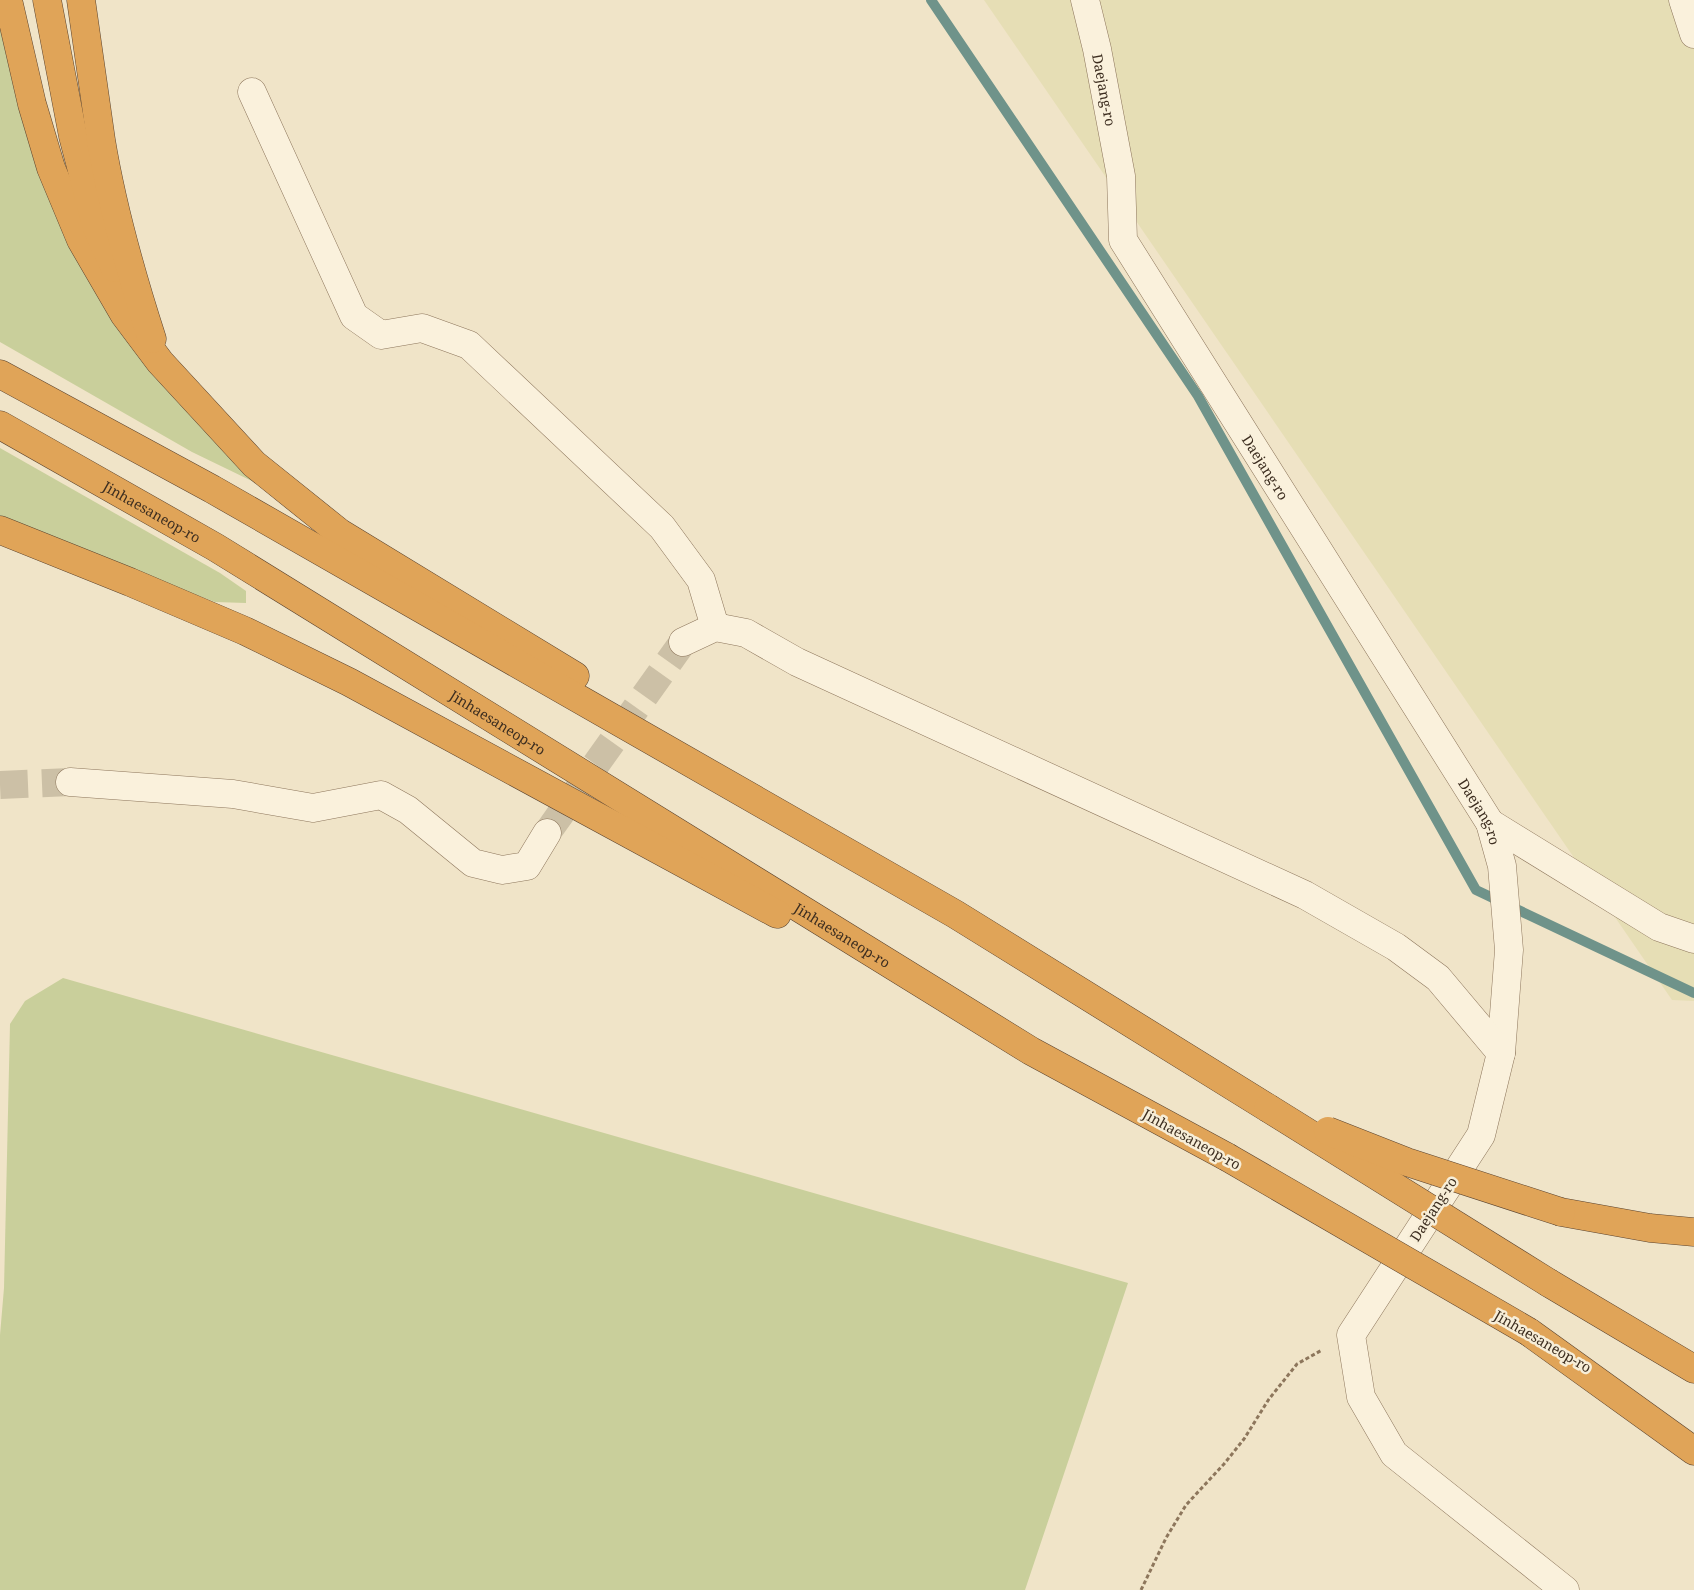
<svg xmlns="http://www.w3.org/2000/svg" width="1694" height="1590" viewBox="0 0 1694 1590" font-family="'Noto Serif',serif">
  <style>
    .farmland { fill: #e6deb5 }
    .green { fill: #c9cf9b }
    .lines { fill: none; stroke-linecap: round; stroke-linejoin: round }
    .stream { stroke: #6f938a; stroke-width: 10 }
    .minor-tunnel { stroke: #ccc0a6; stroke-width: 28; stroke-dasharray: 28 14; stroke-linecap: butt }
    .minor-casing { stroke: #8d765c; stroke-width: 29 }
    .highway-casing { stroke: #5b4430; stroke-width: 29 }
    .path { stroke: #8d765c; stroke-width: 3; stroke-dasharray: 4 2.5; stroke-linecap: butt }
    .minor { stroke: #faf1dc; stroke-width: 28 }
    .highway { stroke: #e0a458; stroke-width: 28 }
    .highway-bridge-casing { stroke: #5b4430; stroke-width: 29; stroke-linecap: butt }
    .highway-bridge { stroke: #e0a458; stroke-width: 28 }
    .labels { text-anchor: middle; dominant-baseline: central; stroke-width: 5; stroke-linejoin: round; paint-order: stroke }
    .street-label { font-size: 14px; fill: #3d2e20; stroke: #f7eed8 }
  </style>
  <rect width="100%" height="100%" fill="#f0e4c8"/>
  <!-- farmland -->
  <path class="farmland" d="M984 0H1694V1001L1672 1000Z"/>
  <!-- green -->
  <g class="green">
    <path d="M0 0 118 299 262 486 192 452 0 342Z"/>
    <path d="M0 448 220 573 246 591V603L215 602 0 521Z"/>
    <path d="M63 978 1128 1283 1025 1590H0V1335L4 1288 10 1024 25 1001Z"/>
  </g>
  <g class="lines">
    <!-- stream -->
    <path class="stream" d="M931 0 1198 396 1476 890 1694 993"/>
    <!-- minor-tunnel -->
    <g class="minor-tunnel">
      <path d="M0 785 70 782"/>
      <path d="M547 833 683 642"/>
    </g>
    <defs>
      <g id="minor">
        <path id="s1" d="M1085 0 1097 49 1121 176 1123 240 1490 823 1502 866 1509 950 1501 1053 1481 1135 1351 1335 1361 1397 1394 1454 1565 1590"/>
        <path d="M1683 0 1694 34"/>
        <path d="M252 92 354 316 381 335 422 328 469 345 662 527 701 580 715 627"/>
        <path d="M683 642 715 627 746 633 797 662 1305 895 1396 947 1438 978 1501 1053"/>
        <path d="M70 782 233 794 313 808 381 795 408 810 473 863 502 870 527 866 547 833"/>
        <path d="M1490 823 1659 927 1694 939"/>
      </g>
      <g id="highway">
        <path d="M8 0 32 104 51 168 81 240 124 314 160 362 254 464 340 533 575 676"/>
        <path d="M47 0 73 136 97 228 115 268"/>
        <path d="M81 0C88 47 94 93 101 140 112 207 131 274 152 339"/>
        <path d="M0 374 212 489 955 914 1268 1108"/>
        <path id="s2" d="M0 425 215 547 1031 1051 1227 1157"/>
        <path d="M0 530 130 582 245 631 349 682 777 914"/>
        <path d="M1561 1212 1650 1228 1694 1232"/>
        <path d="M1549 1283 1694 1369"/>
        <path d="M1529 1332 1694 1451"/>
      </g>
    </defs>
    <!-- minor casing -->
    <use href="#minor" class="minor-casing"/>
    <!-- highway casing -->
    <use href="#highway" class="highway-casing"/>
    <!-- path -->
    <path class="path" d="M1141 1590 1166 1538 1186 1505 1224 1464 1244 1439 1269 1399 1297 1364 1322 1350"/>
    <!-- minor -->
    <use href="#minor" class="minor"/>
    <!-- highway -->
    <use href="#highway" class="highway"/>
    <defs>
      <g id="highway-bridge">
        <path d="M1268 1108 1549 1283"/>
        <path d="M1328 1131 1407 1162 1561 1212"/>
        <path d="M1227 1157 1529 1332"/>
      </g>
    </defs>
    <!-- highway-bridge casing -->
    <use href="#highway-bridge" class="highway-bridge-casing"/>
    <!-- highway-bridge -->
    <use href="#highway-bridge" class="highway-bridge"/>
  </g>
  <g class="labels">
    <!-- street labels -->
    <g class="street-label">
      <text stroke="none"><textPath href="#s1" startOffset="92">Daejang-ro</textPath></text>
      <text stroke="none"><textPath href="#s1" startOffset="512">Daejang-ro</textPath></text>
      <text stroke="none"><textPath href="#s2" startOffset="175">Jinhaesaneop-ro</textPath></text>
      <text stroke="none"><textPath href="#s2" startOffset="580">Jinhaesaneop-ro</textPath></text>
      <text stroke="none"><textPath href="#s1" startOffset="918">Daejang-ro</textPath></text>
      <text stroke="none"><textPath href="#s2" startOffset="985">Jinhaesaneop-ro</textPath></text>
      <text transform="translate(1192 1139) rotate(29)">Jinhaesaneop-ro</text>
      <text transform="translate(1433 1209) rotate(-57)">Daejang-ro</text>
      <text transform="translate(1543 1341) rotate(30)">Jinhaesaneop-ro</text>
    </g>
  </g>
</svg>
